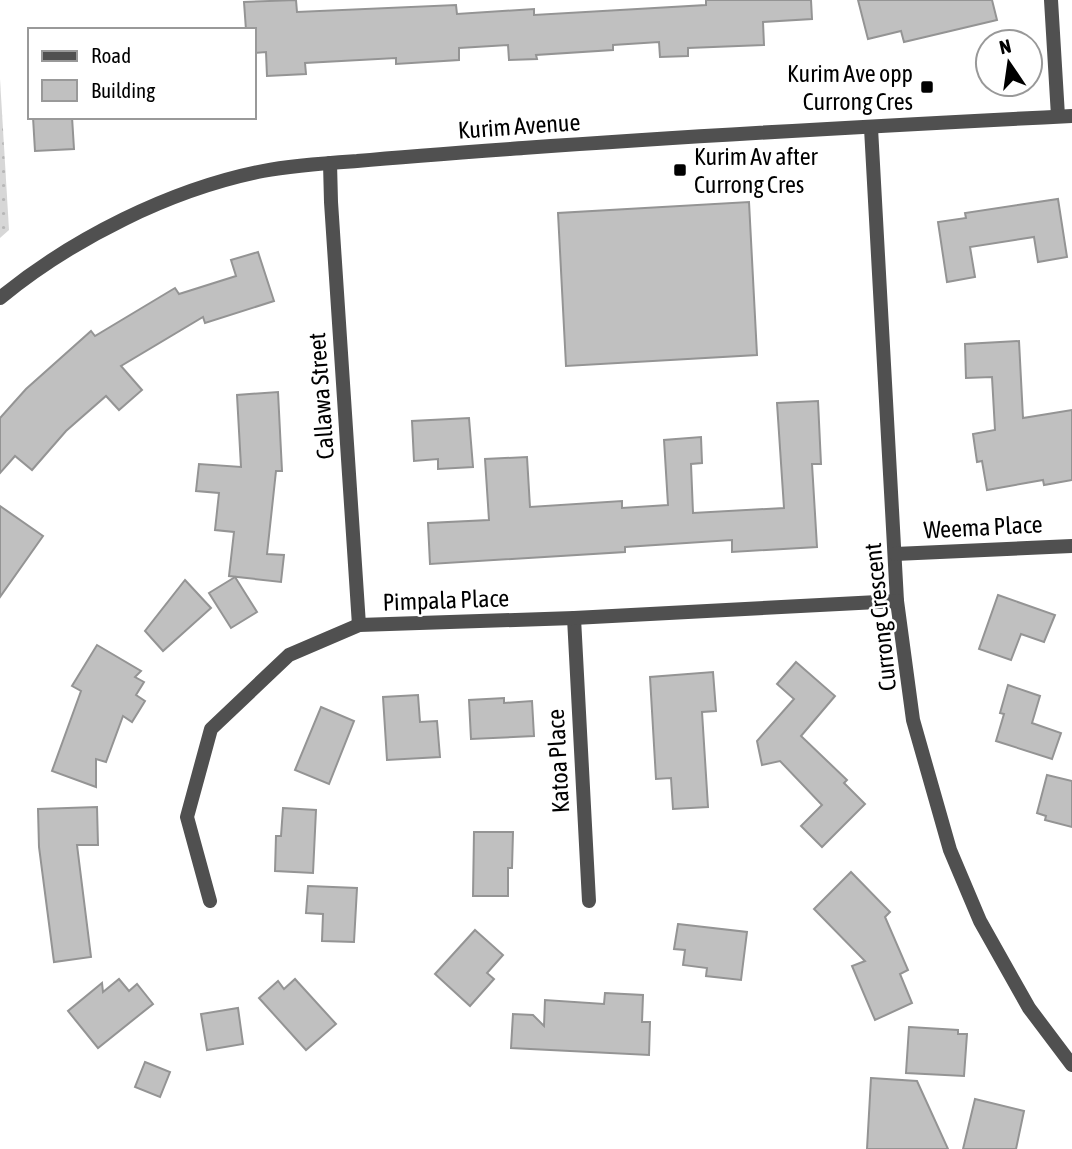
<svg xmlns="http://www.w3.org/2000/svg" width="1072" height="1149" viewBox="0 0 1072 1149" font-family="'Asap Condensed',sans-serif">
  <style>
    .park { fill: url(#park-dots) }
    .building { fill: #c0c0c0; stroke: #949494; stroke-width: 2 }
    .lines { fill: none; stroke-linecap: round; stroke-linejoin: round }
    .street { stroke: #505050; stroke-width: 14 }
    .poi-dot { fill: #000; stroke: #fff; stroke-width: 2.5 }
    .labels { text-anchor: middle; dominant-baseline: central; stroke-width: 5; stroke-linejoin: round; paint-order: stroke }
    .poi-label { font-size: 24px; fill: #000; stroke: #fff; text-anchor: end }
    .street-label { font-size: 24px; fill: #000; stroke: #fff }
  </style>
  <defs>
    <pattern id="park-dots" width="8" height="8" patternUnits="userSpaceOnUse" patternTransform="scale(1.75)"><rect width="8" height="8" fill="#d7d7d7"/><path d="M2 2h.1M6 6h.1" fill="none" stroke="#b7b7b7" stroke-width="1.8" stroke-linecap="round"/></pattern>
  </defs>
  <rect width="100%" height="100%" fill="#fff"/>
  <!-- park -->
  <path class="park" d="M0 79 9 230 0 238Z"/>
  <!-- building -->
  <g class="building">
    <path d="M296 0 297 12 456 5 457 14 534 9V15L706 5V0H811L812 19 763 22 764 45 688 48V56L660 57 659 42 613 45V50L536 55 537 59 509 60 508 45 459 48V60L396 64V58L305 63 306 74 267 76 266 52 254 53V30H246L244 2Z"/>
    <path d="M858 0H992L997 20 904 42 901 31 868 39Z"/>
    <path d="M33 117H72L74 149 35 151Z"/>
    <path d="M1058 199 1067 257 1038 262 1034 237 970 247 975 277 947 282 938 222 966 218 965 213Z"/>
    <path d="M749 202 757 355 566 366 558 213Z"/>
    <path d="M258 252 274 301 205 323 203 317 121 366 142 390 119 410 106 396 66 431 32 470 15 456 0 473V418L26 389 91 331 95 336 175 288 179 294 236 276 231 260Z"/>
    <path d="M1019 341 1023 418 1072 410V480L1044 485 1043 480 987 490 982 461 977 462 973 434 995 430 992 377 966 378 965 344Z"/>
    <path d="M278 392 282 471H276L267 554 284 555 281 582 229 576 234 532 215 530 219 493 196 491 199 464 241 467 237 395Z"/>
    <path d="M818 401 821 464H812L817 547 732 552V540L625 547V552L430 564 428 523 489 520 485 459 527 457 530 507 622 501V508L668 505 664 440 701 437 702 463 691 464 693 513 784 508 777 403Z"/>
    <path d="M469 418 473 467 438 469V459L414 461 412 421Z"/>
    <path d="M0 506 43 536 0 597Z"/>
    <path d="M235 577 257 612 231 628 209 593Z"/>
    <path d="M185 580 211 608 163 651 145 631Z"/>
    <path d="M998 595 1055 615 1044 642 1021 634 1011 660 979 649Z"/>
    <path d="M97 645 141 671 135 677 144 682 136 695 145 701 132 722 123 716 106 762 96 759V787L52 771 81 691 72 686Z"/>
    <path d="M796 662 835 696 801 736 847 780 844 783 865 804 822 847 801 826 822 805 780 761 762 765 757 741 794 699 777 684Z"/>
    <path d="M713 672 716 711 702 712 708 807 673 809 671 778 656 779 650 677Z"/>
    <path d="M1008 685 1040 696 1032 723 1061 733 1052 759 996 741 1004 714 1000 713Z"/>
    <path d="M418 695 420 722 437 721 440 757 387 760 383 697Z"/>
    <path d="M504 698V703L532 701 534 736 471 739 469 700Z"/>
    <path d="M321 707 354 721 329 784 295 770Z"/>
    <path d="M1047 775 1072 781V827L1045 820 1046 816 1037 813Z"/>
    <path d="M97 807 98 845H77L91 957 54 962 39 847 38 809Z"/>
    <path d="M283 808 316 810 313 873 275 871 276 836H281Z"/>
    <path d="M474 832H513L512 868H508V896H473Z"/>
    <path d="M851 872 890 912 885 917 908 970 900 974 912 1003 875 1020 852 966 865 961 814 909Z"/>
    <path d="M308 886 357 888 354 942 322 941 323 914 306 913Z"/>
    <path d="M678 924 747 932 741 980 706 976 707 968 683 965 685 950 674 949Z"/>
    <path d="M475 930 503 955 487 973 494 979 470 1006 435 974Z"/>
    <path d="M119 979 129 991 137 984 153 1004 98 1048 68 1011 102 983 103 992Z"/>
    <path d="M295 979 336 1024 306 1050 259 998 278 981 284 989Z"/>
    <path d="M605 993 643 995 642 1022H650L649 1055 511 1048 513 1014 533 1015 544 1026 545 1000 604 1004Z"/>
    <path d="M238 1008 243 1044 207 1050 201 1014Z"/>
    <path d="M909 1027 958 1030V1034H967L964 1076 906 1073Z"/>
    <path d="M145 1062 170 1072 160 1097 135 1087Z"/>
    <path d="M871 1078 917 1081 948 1149H867Z"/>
    <path d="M975 1099 1024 1111 1016 1149H963Z"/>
  </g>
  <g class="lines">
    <!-- street -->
    <g class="street">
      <path d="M1051 0 1058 116"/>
      <path d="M871 128 897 601 913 720 950 850 980 921 1029 1008 1072 1065"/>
      <path d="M330 163 331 202 359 625"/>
      <path d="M0 298C72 239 171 189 263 171 293 165 326 163 357 161 412 156 468 152 523 148 706 135 889 125 1072 116"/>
      <path d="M895 554 1072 546"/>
      <path d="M574 618 589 901"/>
      <path d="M210 901 187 817 211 729 289 655 359 625 574 618 897 601"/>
    </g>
  </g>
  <!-- markers -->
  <g class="poi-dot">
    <rect x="920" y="80" width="14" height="14" rx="3.5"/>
    <rect x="673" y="163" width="14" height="14" rx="3.5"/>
  </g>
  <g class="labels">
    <!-- poi labels -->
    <g class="poi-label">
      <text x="913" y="73">Kurim Ave opp<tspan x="913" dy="28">Currong Cres</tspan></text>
      <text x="694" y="156" text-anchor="start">Kurim Av after<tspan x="694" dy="28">Currong Cres</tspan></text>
    </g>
    <!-- street labels -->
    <g class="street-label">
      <text transform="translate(519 126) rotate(-4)">Kurim Avenue</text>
      <text transform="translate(321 396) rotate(-94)">Callawa Street</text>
      <text transform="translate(983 527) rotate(-3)">Weema Place</text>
      <text transform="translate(446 600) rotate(-2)">Pimpala Place</text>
      <text transform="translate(880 617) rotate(-96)">Currong Crescent</text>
      <text transform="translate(558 761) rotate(-93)">Katoa Place</text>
    </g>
  </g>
  <!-- legend -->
  <rect x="28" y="28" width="228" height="91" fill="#ffffff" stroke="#999999" stroke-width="2"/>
  <rect x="42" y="51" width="35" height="10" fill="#505050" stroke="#999999" stroke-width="2"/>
  <text x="91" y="63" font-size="21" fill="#000000">Road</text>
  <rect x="42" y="80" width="35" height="21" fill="#c0c0c0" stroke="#999999" stroke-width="2"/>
  <text x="91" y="98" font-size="21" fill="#000000">Building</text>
  <!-- north arrow -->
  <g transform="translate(1009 63) rotate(347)"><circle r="33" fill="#ffffff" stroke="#999999" stroke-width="2"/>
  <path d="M0-5L12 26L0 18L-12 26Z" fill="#000000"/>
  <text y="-10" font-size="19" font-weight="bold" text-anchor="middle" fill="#000000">N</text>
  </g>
</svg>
